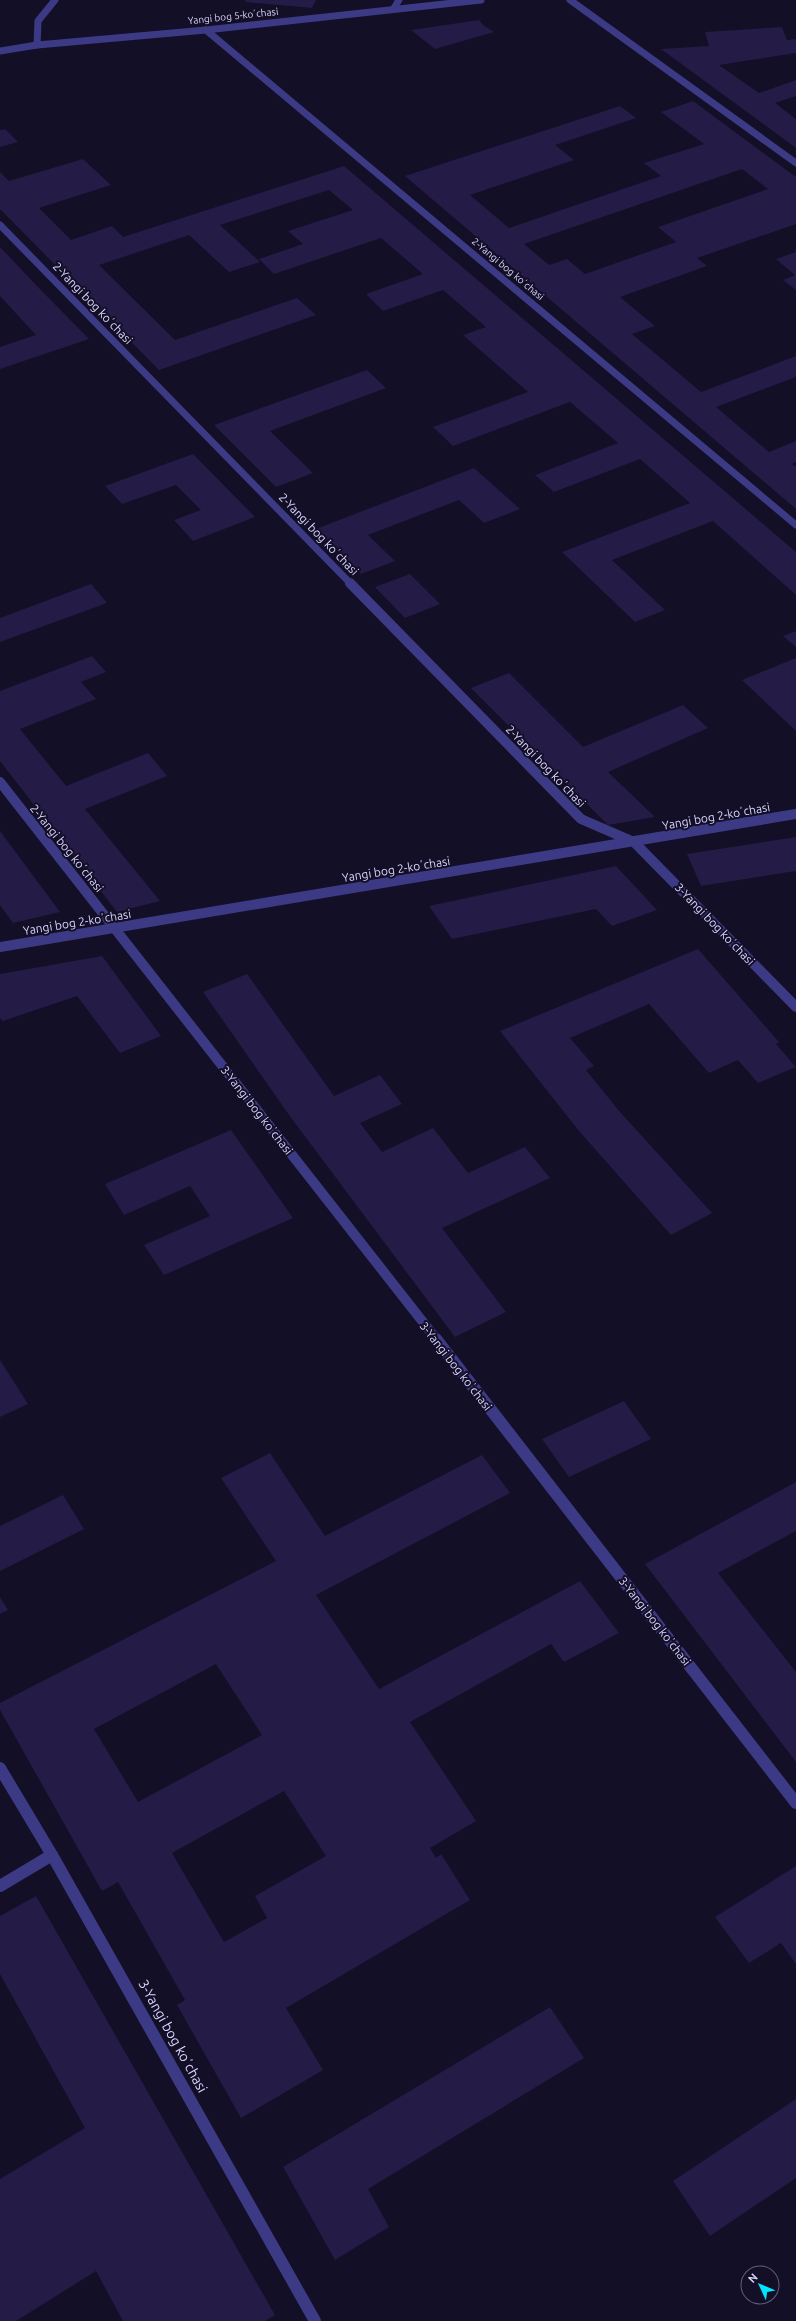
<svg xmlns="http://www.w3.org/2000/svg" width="796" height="2321" viewBox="0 0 796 2321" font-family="Ubuntu,sans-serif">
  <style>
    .building { fill: #241b47; fill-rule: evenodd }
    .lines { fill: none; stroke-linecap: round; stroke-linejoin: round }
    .service-far1 { stroke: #3d3a85; stroke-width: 7 }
    .service { stroke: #3d3a85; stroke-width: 12 }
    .minor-far2 { stroke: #3d3a85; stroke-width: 7 }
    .minor-far1 { stroke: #3d3a85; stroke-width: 10 }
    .minor { stroke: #3d3a85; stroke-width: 12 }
    .labels { text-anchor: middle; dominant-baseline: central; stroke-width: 4; stroke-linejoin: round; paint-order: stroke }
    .far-street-label { font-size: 10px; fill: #d9d4ff; stroke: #130f26 }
    .street-label { font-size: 12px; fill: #d9d4ff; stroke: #130f26 }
    .near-street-label { font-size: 14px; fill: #d9d4ff; stroke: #130f26 }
  </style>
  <rect width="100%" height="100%" fill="#130f26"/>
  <!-- building -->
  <g class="building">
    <path d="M246 0H316L312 8 245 2Z"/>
    <path d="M479 20 483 25 494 32 435 49 411 30Z"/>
    <path d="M782 27 787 40 796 39V53L719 65 759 93 796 80V96L775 103 796 119V148L661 49 709 46 705 32Z"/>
    <path d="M693 101 796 177V224L697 258 707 266 620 297 655 326 632 334 701 392 796 356V377L716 407 769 452 796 441V462L792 464 796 467V509L405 176 620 106 636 118 555 145 574 160 470 195 509 228 661 176 644 163 704 144 661 112ZM742 169 768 189 658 227 676 242 585 274 567 259 549 265 524 244Z"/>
    <path d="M5 129 18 142 0 147V130Z"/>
    <path d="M83 159 111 185 39 208 71 240 112 226 123 237 344 166 796 552V595L713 521 612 560 665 610 635 622 562 552 690 503 640 459 554 492 535 475 618 443 570 402 453 446 433 427 528 392 463 335 486 327 443 290 383 311 366 294 423 274 381 238 274 274 259 259 303 244 288 231 353 210 329 190 220 225 260 262 229 272 189 235 99 265 175 340 297 298 316 315 159 370 0 209V172L9 181Z"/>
    <path d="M0 247 36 285 89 339 0 369V347L36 335 0 296Z"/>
    <path d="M796 252V290L783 280 795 275 776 259Z"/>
    <path d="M367 370 386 388 270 431 313 473 276 487 214 425Z"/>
    <path d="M193 454 255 517 193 541 174 520 201 510 176 485 122 504 105 486Z"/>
    <path d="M474 468 520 509 484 523 459 500 368 535 395 561 361 574 316 529Z"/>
    <path d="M410 574 440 604 405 618 375 587Z"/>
    <path d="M91 584 107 603 0 642V618Z"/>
    <path d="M796 631V647L783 636Z"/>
    <path d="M92 656 106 672 81 682 96 699 20 729 66 786 148 753 167 776 85 809 160 901 117 912 0 761V691Z"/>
    <path d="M796 658V731L742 680Z"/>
    <path d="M509 673 583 747 683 705 708 728 608 772 655 817 608 825 471 688Z"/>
    <path d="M0 831 60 912 13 923 0 905Z"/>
    <path d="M796 837V871L701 886 687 854Z"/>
    <path d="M616 866 657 910 612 926 596 909 452 939 429 906Z"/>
    <path d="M698 949 779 1042 776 1044 796 1067 758 1083 738 1060 709 1073 649 1004 570 1038 594 1066 586 1070 620 1112 712 1213 671 1235 579 1131 500 1031Z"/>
    <path d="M102 956 161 1036 120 1053 77 996 3 1021 0 1018V974Z"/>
    <path d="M247 974 334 1096 380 1075 402 1104 360 1123 382 1152 433 1128 468 1173 525 1147 550 1178 442 1228 506 1312 455 1337 289 1115 203 992Z"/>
    <path d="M231 1130 293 1218 164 1275 144 1245 210 1216 190 1186 124 1215 105 1184Z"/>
    <path d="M0 1360 28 1404 0 1417Z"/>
    <path d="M624 1401 651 1439 569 1477 542 1439Z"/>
    <path d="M270 1453 325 1536 482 1455 510 1493 316 1595 379 1689 580 1581 619 1633 564 1662 551 1644 410 1722 476 1821 430 1848 436 1858 441 1854 470 1900 286 2008 323 2070 241 2118 177 2005 185 2000 118 1882 102 1891 0 1710V1703L276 1561 221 1478ZM216 1664 262 1735 138 1802 94 1729ZM284 1791 326 1856 255 1896 267 1918 224 1942 172 1853Z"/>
    <path d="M796 1482V1531L718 1573 796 1672V1762L645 1564Z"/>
    <path d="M63 1495 84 1529 0 1571V1526Z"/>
    <path d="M0 1597 8 1610 0 1614Z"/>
    <path d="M796 1866V1964L781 1943 749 1963 715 1917Z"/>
    <path d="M36 1896 275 2315 265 2321H123L96 2271 16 2321H0V2179L85 2128 0 1974V1916Z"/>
    <path d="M550 2007 584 2058 368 2189 389 2227 335 2260 283 2167Z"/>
    <path d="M796 2099V2178L710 2236 673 2181Z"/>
  </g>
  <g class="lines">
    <!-- service-far1 -->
    <path class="service-far1" d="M394 8 399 0"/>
    <!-- service -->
    <path class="service" d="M0 1886 52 1855"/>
    <!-- minor-far2 -->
    <g class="minor-far2">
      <path d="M55 0 38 21 37 45 206 30 481 0"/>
      <path d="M570 0 796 163"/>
      <path d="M206 30 796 525"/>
      <path d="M0 51 37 45"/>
      <path d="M0 225 351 584"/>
    </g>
    <!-- minor-far1 -->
    <g class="minor-far1">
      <path d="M350 583 581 819 634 842 796 1007"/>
      <path d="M0 782 437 1340"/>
      <path d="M0 947 796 814"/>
    </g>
    <!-- minor -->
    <g class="minor">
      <path d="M436 1339 796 1803"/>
      <path d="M0 1768 52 1855 315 2321"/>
    </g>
  </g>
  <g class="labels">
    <!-- far-street labels -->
    <g class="far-street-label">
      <text transform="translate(233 16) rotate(-6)">Yangi bog 5-koʼchasi</text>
      <text transform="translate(508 269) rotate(40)">2-Yangi bog koʼchasi</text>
    </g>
    <!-- street labels -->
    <g class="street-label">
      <text transform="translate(93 303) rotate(46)">2-Yangi bog koʼchasi</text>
      <text transform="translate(319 534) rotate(46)">2-Yangi bog koʼchasi</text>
      <text transform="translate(546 766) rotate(46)">2-Yangi bog koʼchasi</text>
      <text transform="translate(716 816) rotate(-10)">Yangi bog 2-koʼchasi</text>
      <text transform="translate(67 848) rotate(51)">2-Yangi bog koʼchasi</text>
      <text transform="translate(396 869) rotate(-9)">Yangi bog 2-koʼchasi</text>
      <text transform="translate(77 922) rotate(-9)">Yangi bog 2-koʼchasi</text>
      <text transform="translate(715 924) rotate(46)">3-Yangi bog koʼchasi</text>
      <text transform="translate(257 1110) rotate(52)">3-Yangi bog koʼchasi</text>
      <text transform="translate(456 1366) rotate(52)">3-Yangi bog koʼchasi</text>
      <text transform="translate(655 1621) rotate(52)">3-Yangi bog koʼchasi</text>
    </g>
    <!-- near-street labels -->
    <g class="near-street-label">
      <text transform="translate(173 2036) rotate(61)">3-Yangi bog koʼchasi</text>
    </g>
  </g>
  <!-- north arrow -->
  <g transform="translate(760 2285) rotate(314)"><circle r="19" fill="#130f26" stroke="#625e7d"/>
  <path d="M0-3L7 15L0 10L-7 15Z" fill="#00e5ff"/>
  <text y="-6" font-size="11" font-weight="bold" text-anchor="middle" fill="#d9d4ff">N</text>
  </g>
</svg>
